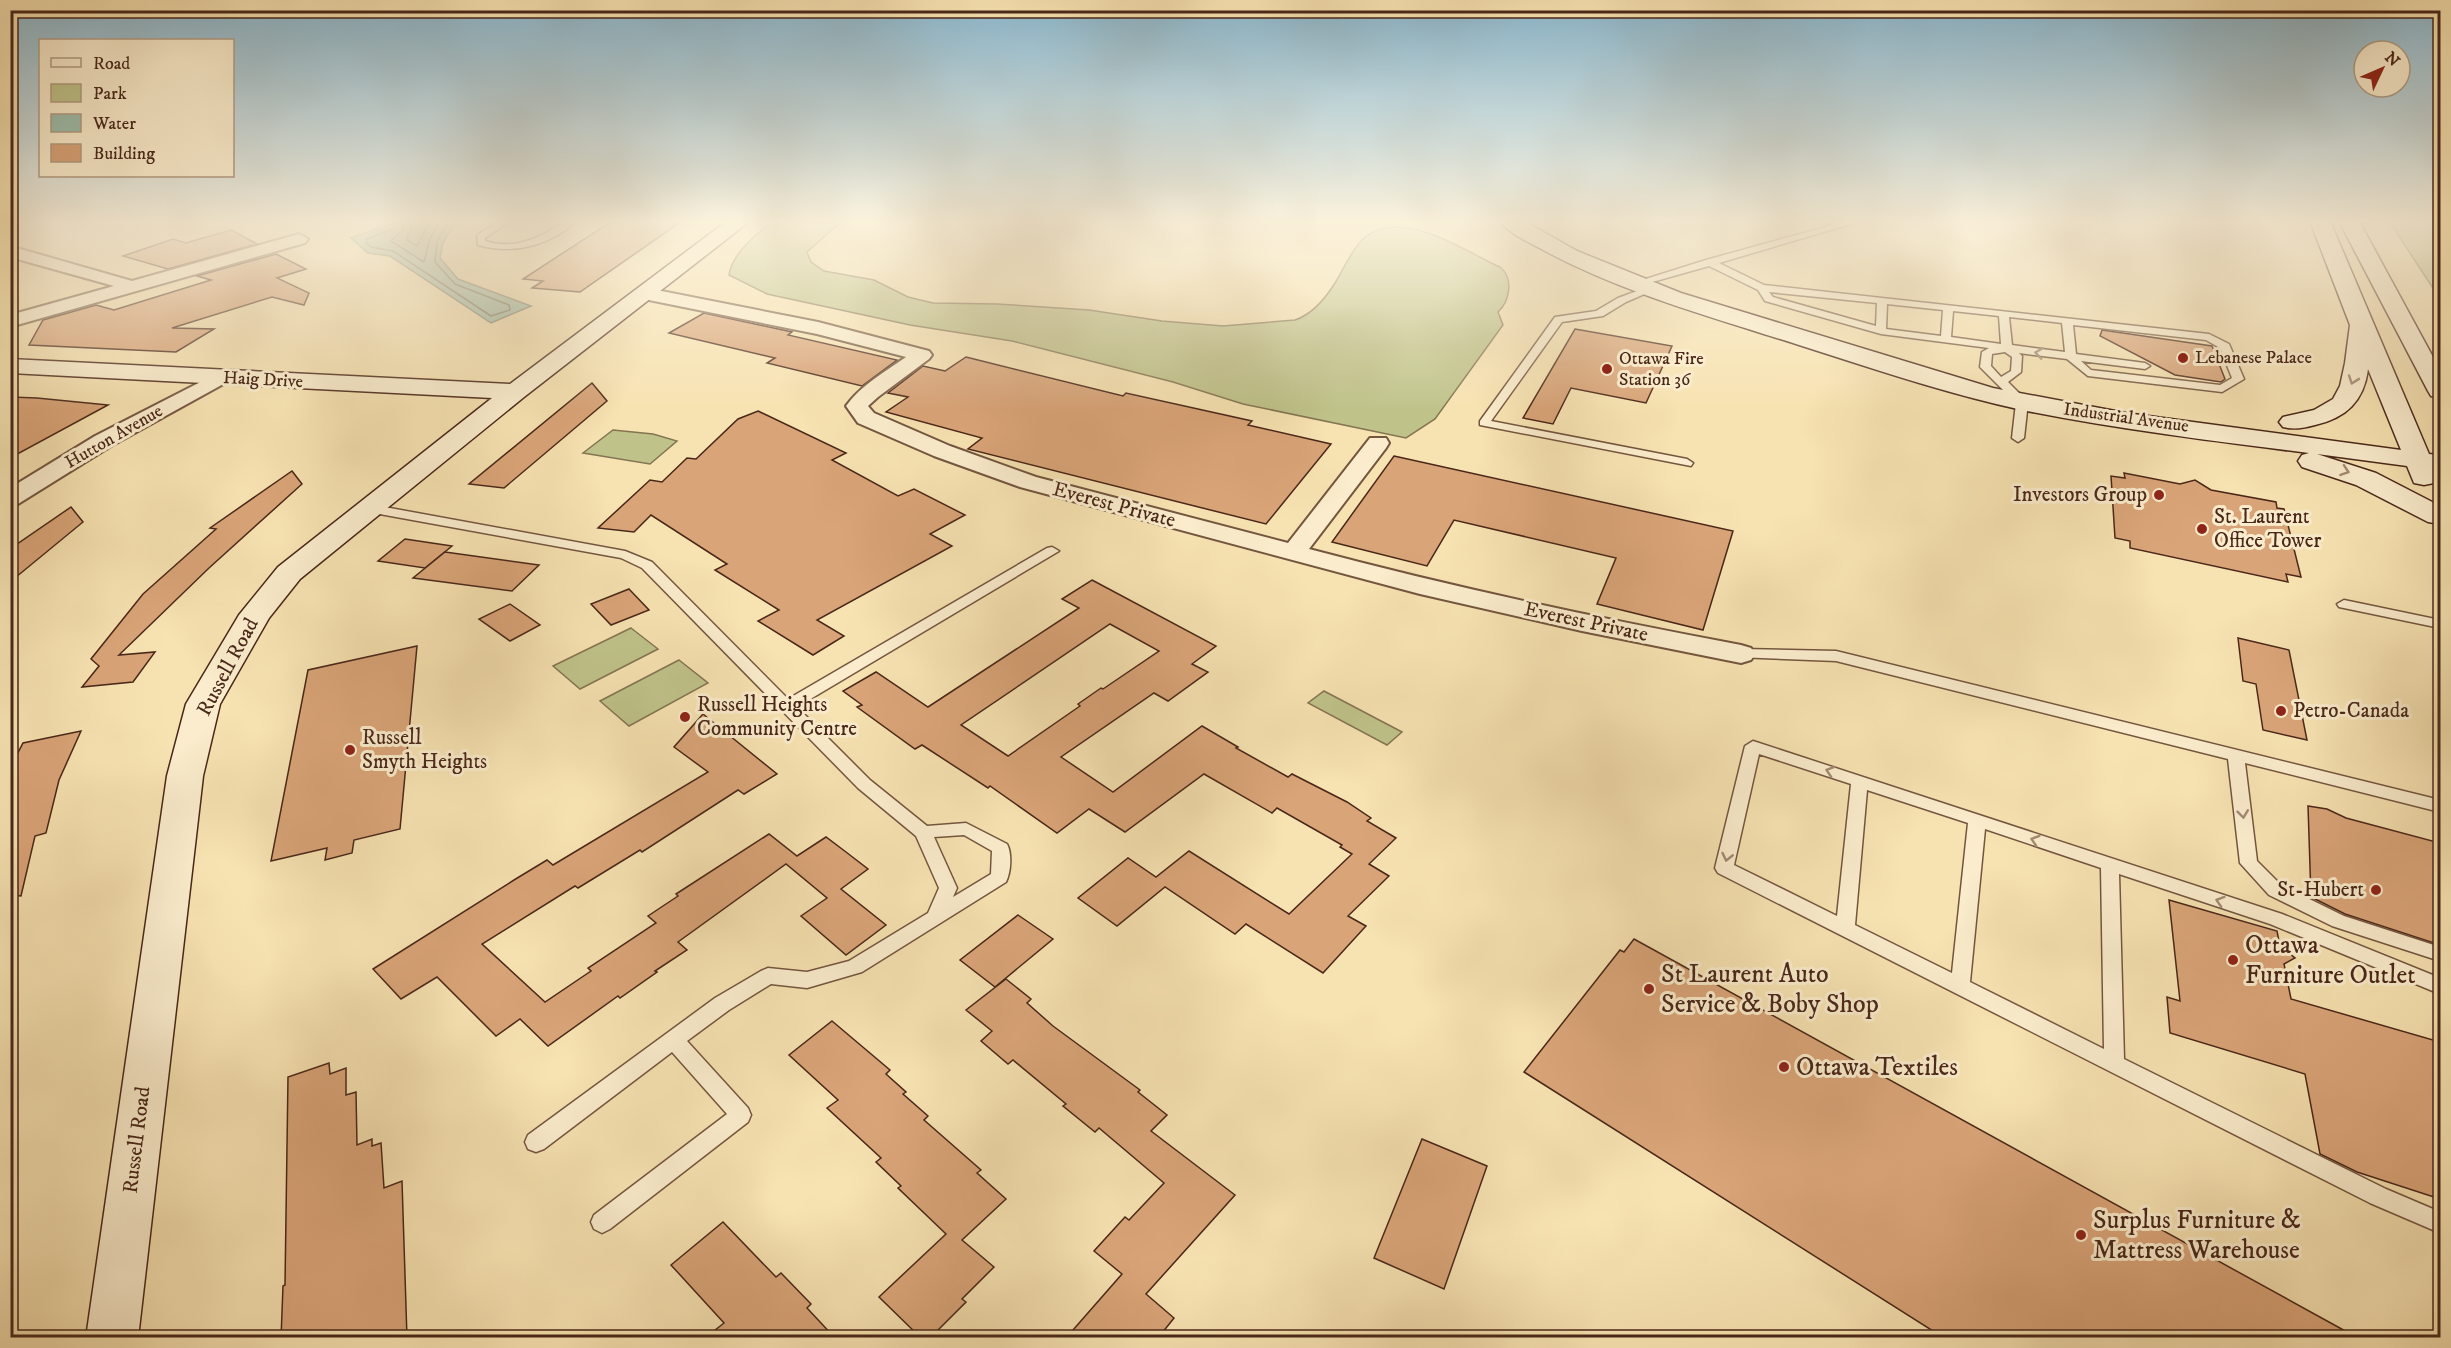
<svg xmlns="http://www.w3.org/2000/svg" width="2451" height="1348" viewBox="0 0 2451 1348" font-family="'IM FELL DW Pica',serif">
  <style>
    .green { fill: #bfc38a; stroke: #847552; stroke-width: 1.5 }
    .water { fill: #9dbeac; stroke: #7b8271; stroke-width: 1.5 }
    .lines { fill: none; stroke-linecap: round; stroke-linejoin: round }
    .shore { stroke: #737262; stroke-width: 1.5 }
    .building { fill: #d9a478; stroke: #492719; stroke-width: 1.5; fill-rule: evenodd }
    .lane-casing { stroke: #74563f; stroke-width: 3 }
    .street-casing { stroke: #74563f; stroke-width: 4 }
    .secondary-casing { stroke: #492719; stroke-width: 3 }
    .lane { fill: #faeccc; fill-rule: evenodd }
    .street { fill: #faeccc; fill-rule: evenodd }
    .secondary { fill: #faeccc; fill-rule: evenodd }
    .oneway { stroke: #a28a72 }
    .poi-dot { fill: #8f2418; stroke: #faeccc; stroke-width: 2 }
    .labels { text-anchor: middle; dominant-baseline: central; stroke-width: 6; stroke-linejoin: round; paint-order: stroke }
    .far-poi-label { font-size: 18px; fill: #492719; stroke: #faeccc; text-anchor: start }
    .far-street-label { font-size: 18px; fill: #492719; stroke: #faeccc }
    .poi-label { font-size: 21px; fill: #492719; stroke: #faeccc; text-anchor: start }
    .street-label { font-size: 21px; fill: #492719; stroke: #faeccc }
    .near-poi-label { font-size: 26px; fill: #492719; stroke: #faeccc; text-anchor: start }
  </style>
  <rect width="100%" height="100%" fill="#f7e2b1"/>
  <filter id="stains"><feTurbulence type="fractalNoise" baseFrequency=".00333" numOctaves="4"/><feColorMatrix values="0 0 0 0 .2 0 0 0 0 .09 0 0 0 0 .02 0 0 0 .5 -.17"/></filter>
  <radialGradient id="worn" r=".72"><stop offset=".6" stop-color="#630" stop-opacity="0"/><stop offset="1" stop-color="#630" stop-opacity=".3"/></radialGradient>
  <!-- green -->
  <g class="green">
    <path d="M774 221H842L807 252 811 262 824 271 874 280 908 297 933 303 997 304 1089 310 1162 321 1223 326 1295 320C1313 314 1325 299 1335 283 1343 270 1351 251 1362 240 1398 204 1466 252 1500 267 1514 278 1510 301 1498 312L1503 325 1435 419 1406 438 1243 404 1173 382 1012 341 910 325 767 294 729 275C732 254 757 233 774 221Z"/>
    <path d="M2389 221H2440V299Z"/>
    <path d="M613 430 653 434 677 441 650 464 583 453Z"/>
    <path d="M631 628 658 649 580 689 553 666Z"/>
    <path d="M679 660 708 683 629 726 600 701Z"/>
    <path d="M1324 691 1402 732 1387 745 1308 703Z"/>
  </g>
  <!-- water -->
  <path class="water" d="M398 221H456L443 243 440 258 458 279 531 306 491 323 390 256 368 253 351 238Z"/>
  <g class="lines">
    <!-- shore -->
    <g class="shore">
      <path d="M397 221 393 229 367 239 366 243 371 247 393 251 491 316 510 310 509 305 455 284 435 262 437 241 449 221"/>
      <path d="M404 221 402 231 391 241 424 262 430 238 440 221"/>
      <path d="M413 221 407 240 417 246 430 221"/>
    </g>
  </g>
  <!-- building -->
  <g class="building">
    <path d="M612 221H682L580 292 532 288 543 281 523 279Z"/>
    <path d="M231 230 257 244 168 269 123 256 173 239 186 243Z"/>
    <path d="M276 254 306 269 277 278 309 293 304 305 272 297 172 328 214 329 176 352 29 345 43 320 96 305 114 310 211 280 197 276Z"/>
    <path d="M704 313 792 332 788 335 897 360 862 386 767 363 775 358 669 333Z"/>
    <path d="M1575 329 1672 346 1646 403 1571 388 1553 424 1523 418Z"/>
    <path d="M2102 330 2212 346 2225 379 2221 382 2175 375 2100 336Z"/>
    <path d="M966 357 1123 396 1126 393 1252 421 1248 425 1331 444 1266 524 968 449 982 438 886 412 908 397 888 393 923 366 945 371Z"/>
    <path d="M592 383 607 401 504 488 469 484Z"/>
    <path d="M10 397 37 398 108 405 10 458Z"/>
    <path d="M758 411 846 453 832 460 898 496 914 489 965 515 930 534 952 546 817 620 844 636 813 655 758 621 779 610 715 570 727 564 651 515 634 532 598 528 650 480 662 482 687 458 696 459 738 419Z"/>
    <path d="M1394 456 1733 531 1703 630 1597 604 1616 558 1454 520 1427 566 1332 542Z"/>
    <path d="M292 471 302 484 209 568 119 655 155 652 133 682 82 687 99 666 91 659 143 594 216 529 210 528Z"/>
    <path d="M2124 473 2180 484 2195 480 2211 490 2276 502 2277 508 2284 509 2301 577 2286 574 2288 582 2130 548V541L2115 538 2111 476 2125 478Z"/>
    <path d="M71 507 83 522 10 582V549Z"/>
    <path d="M405 539 452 546 425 568 378 561Z"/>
    <path d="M445 552 539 565 512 591 413 578Z"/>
    <path d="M1092 580 1216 646 1192 664 1208 672 1168 701 1154 693 1061 757 1113 792 1202 726 1238 747 1236 748 1288 777 1292 774 1347 802 1371 818 1367 821 1396 838 1369 864 1389 876 1348 916 1366 926 1323 973 1246 924 1235 934 1165 887 1117 926 1078 898 1128 858 1156 877 1189 851 1289 914 1352 854 1340 847 1342 845 1277 808 1272 813 1204 774 1125 832 1089 809 1057 833 990 786 988 788 922 745 915 749 857 707 862 705 843 691 876 672 928 707 1079 608 1062 599ZM1110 624 1159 651 1103 689 1101 688 1078 704 1080 706 1008 756 961 725Z"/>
    <path d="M629 589 649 610 611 625 591 604Z"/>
    <path d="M510 604 540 625 510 641 479 619Z"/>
    <path d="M2238 638 2289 650 2307 740 2263 730 2256 684 2243 681Z"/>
    <path d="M417 646 400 829 354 840 352 853 325 860 327 848 271 861 308 670Z"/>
    <path d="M703 714 777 774 744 794 738 790 642 852 640 850 578 888 575 886 482 944 545 1002 591 971 588 968 656 923 648 916 678 896 676 894 769 834 797 856 826 837 846 852 868 869 841 889 886 925 846 955 801 916 827 898 786 864 678 942 687 950 655 971 657 972 620 998 618 996 548 1046 520 1019 496 1036 437 977 401 999 373 969 514 880 547 860 553 865 708 772 674 747Z"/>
    <path d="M81 731 59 780 46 833 35 836 21 896 10 895V768L23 743Z"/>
    <path d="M2308 806 2327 809 2346 818 2440 843V945L2345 914 2311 897Z"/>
    <path d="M2169 900 2277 931 2280 946 2295 958 2284 964 2291 999 2440 1042V1199L2357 1172 2320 1154 2305 1074 2170 1033 2167 997 2180 1001Z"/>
    <path d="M1018 915 1053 939 995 987 960 960Z"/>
    <path d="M1634 939 2358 1338H1944L1524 1072 1620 950 1624 952Z"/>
    <path d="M1006 979 1031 999 1027 1003 1053 1026 1140 1090 1138 1092 1167 1115 1151 1131 1235 1195 1146 1294 1174 1318 1158 1338H1066L1122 1274 1094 1251 1125 1217 1129 1220 1164 1183 1099 1128 1095 1132 1063 1106 1066 1104 1013 1060 1008 1064 981 1041 992 1031 966 1010Z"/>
    <path d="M832 1021 890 1070 886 1074 906 1092 903 1094 928 1116 924 1120 981 1170 977 1173 1006 1199 962 1240 994 1267 962 1299 966 1302 930 1338H921L879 1297 946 1234 898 1188 901 1186 876 1162 881 1158 827 1108 838 1100 789 1055Z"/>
    <path d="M329 1063 330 1074 346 1068V1095L356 1092 357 1145 372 1139V1146L381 1143 384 1188 402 1181 407 1338H281L283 1286 285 1285 288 1077Z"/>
    <path d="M1422 1139 1487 1166 1444 1289 1374 1258Z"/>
    <path d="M723 1222 776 1277 781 1273 811 1304 807 1308 835 1338H705L724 1323 671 1265Z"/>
  </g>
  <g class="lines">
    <defs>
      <g id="lane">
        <path d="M500 221H510L485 238V241C507 248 526 243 546 233 557 227 564 221 576 221 550 246 512 255 478 245L477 235Z"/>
        <path d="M1847 221H1861L1719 263 1764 285 2209 334 2229 344 2244 379 2222 392 2088 376 2067 359 2019 353 2022 356 2021 372 2008 382 2028 402 2024 438 2018 442 2012 438 2016 403 1980 367 1982 352 1989 348 1881 334 1765 301 1758 290 1709 266 1638 286 1633 283 1706 260ZM1769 292 1877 303 1876 326 1773 297ZM1887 304 1943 310 1941 336 1886 329ZM1953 311 1999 316 2001 344 1951 337ZM2009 317 2062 323 2065 352 2012 345ZM2073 325 2206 340 2220 348 2232 378 2220 385 2091 370 2081 361 2145 369 2150 366 2145 363 2076 354ZM2005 352 2012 357 2011 371 2001 377 1991 366 1992 354Z"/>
        <path d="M1648 287 1656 289 1626 302 1603 316 1562 322 1491 421 1687 459 1693 463 1691 466 1480 425V421L1555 317 1596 311 1618 298Z"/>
        <path d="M368 504 625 551 652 562 788 699 1047 548 1052 547 1059 551 797 707 870 780 927 826 966 823 1007 844C1012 853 1011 872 1006 882L862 972 807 988 771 984 729 1010 687 1041 748 1108 751 1115 748 1122 610 1229 602 1233 594 1229 591 1222 594 1215 727 1114 672 1052 544 1149 536 1152 528 1149 525 1142 528 1135 715 998 761 971 768 968 807 972 849 961 928 913 939 888 916 836 858 788 642 568 621 558 363 511 362 508ZM964 835 992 851 991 874 953 897 957 888 934 837Z"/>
        <path d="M2344 600 2440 620V628L2339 607 2337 604Z"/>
        <path d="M1741 649 1836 651 2440 800V812L2245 763 2257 861 2281 885 2344 916 2440 947V961L2332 926 2269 895 2240 863 2228 759 1836 661 1736 657 1734 654Z"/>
        <path d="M1753 741 2282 914 2440 978V994L2270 924 2119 874 2124 1059 2386 1189 2440 1212V1233L2370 1203 1718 873 1715 868 1745 746ZM1759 754 1851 784 1837 916 1734 865ZM1867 790 1968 823 1952 973 1855 925ZM1985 829 2101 868 2104 1049 1970 982Z"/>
      </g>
      <g id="street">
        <path d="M299 234 308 239 305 243 10 327V315L114 286 10 257V246L132 281Z"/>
        <path d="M646 288 818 322 929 351 932 355 929 359 878 397 868 406 874 413 950 446 1036 477 1288 543 1370 438H1386L1389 443 1386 448 1309 549C1452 587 1596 618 1741 645L1751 648 1755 654 1751 660 1741 663 1582 631 1420 594 1020 487 934 456 858 423 846 406C861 385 885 372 906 357L817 334 639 298 637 294 639 290Z"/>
        <path d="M220 372 227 374 230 378 227 382 111 446 18 504 10 506V488L95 436Z"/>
      </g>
      <g id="secondary">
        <path d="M727 221H750L524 397 300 579 269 618 220 704 203 776 138 1338H86L167 776 186 704 239 615 278 567 492 398 10 373V359L510 384Z"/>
        <path d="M1500 221H1524L1577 251 1681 293 1993 388 2126 413 2401 450 2368 369C2364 401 2346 418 2315 425 2304 428 2294 430 2283 427L2279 422 2283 417 2314 410 2333 399 2340 386 2345 363 2350 325 2310 221H2330L2429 454 2440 455V471L2436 470 2438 477 2434 483 2424 485 2414 483 2407 466 2317 454 2376 473 2440 506V524L2428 522 2356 485 2302 467 2298 461 2302 455 2309 453C2213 441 2117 429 2022 410 1945 393 1871 368 1796 344 1711 317 1624 293 1545 251 1531 243 1509 234 1500 221Z"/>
        <path d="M2339 221H2359L2440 370V398L2431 396 2428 391Z"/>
      </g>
    </defs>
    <!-- lane casing -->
    <use href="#lane" class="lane-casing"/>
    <!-- street casing -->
    <use href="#street" class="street-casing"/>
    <!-- secondary casing -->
    <use href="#secondary" class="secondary-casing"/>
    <!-- lane -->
    <use href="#lane" class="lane"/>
    <!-- street -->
    <use href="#street" class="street"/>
    <!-- secondary -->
    <use href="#secondary" class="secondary"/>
  </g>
  <!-- one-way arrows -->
  <defs><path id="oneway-chevron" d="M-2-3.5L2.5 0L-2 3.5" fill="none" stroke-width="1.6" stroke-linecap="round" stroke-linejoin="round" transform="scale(1.5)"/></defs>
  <g class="oneway">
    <use href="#oneway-chevron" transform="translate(2039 353) rotate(-172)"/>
    <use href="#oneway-chevron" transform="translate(2353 380) rotate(109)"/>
    <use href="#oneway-chevron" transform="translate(2345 471) rotate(19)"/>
    <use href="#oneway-chevron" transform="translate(1830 771) rotate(-162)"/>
    <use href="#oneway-chevron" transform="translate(2243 814) rotate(83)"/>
    <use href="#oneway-chevron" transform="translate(2035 840) rotate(-162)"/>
    <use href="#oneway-chevron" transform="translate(1727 857) rotate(103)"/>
    <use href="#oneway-chevron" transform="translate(2220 901) rotate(-162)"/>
  </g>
  <!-- sky -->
  <linearGradient id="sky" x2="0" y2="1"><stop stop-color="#8ab8d0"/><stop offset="0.54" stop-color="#fbf2dc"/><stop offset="1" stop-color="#fbf2dc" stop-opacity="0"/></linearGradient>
  <rect width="2451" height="410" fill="url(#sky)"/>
  <!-- markers -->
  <g class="poi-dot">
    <circle cx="2183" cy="358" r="6"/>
    <circle cx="1607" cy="369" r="6"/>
    <circle cx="2159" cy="495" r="6"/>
    <circle cx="2202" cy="529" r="6"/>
    <circle cx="2281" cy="711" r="6"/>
    <circle cx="685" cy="717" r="6"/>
    <circle cx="350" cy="750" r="6"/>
    <circle cx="2376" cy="890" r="6"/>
    <circle cx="2233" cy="960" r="6"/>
    <circle cx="1649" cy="989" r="6"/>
    <circle cx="1784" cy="1067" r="6"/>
    <circle cx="2081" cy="1235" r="6"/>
  </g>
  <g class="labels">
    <!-- far-poi labels -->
    <g class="far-poi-label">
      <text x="2195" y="358">Lebanese Palace</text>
      <text x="1619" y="359">Ottawa Fire<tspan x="1619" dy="21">Station 36</tspan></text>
    </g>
    <!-- far-street labels -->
    <g class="far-street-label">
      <text transform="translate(263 380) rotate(3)">Haig Drive</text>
      <text transform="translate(2126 418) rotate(8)">Industrial Avenue</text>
      <text transform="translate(114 437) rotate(-30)">Hutton Avenue</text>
    </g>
    <!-- poi labels -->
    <g class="poi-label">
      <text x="2147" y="495" text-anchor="end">Investors Group</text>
      <text x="2214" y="517">St. Laurent<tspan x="2214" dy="24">Office Tower</tspan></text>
      <text x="697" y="705">Russell Heights<tspan x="697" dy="24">Community Centre</tspan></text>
      <text x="2293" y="711">Petro-Canada</text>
      <text x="362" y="738">Russell<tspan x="362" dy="24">Smyth Heights</tspan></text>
      <text x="2364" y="890" text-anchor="end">St-Hubert</text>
    </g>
    <!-- street labels -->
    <g class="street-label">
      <text transform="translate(1114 505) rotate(15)">Everest Private</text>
      <text transform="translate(1586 622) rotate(12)">Everest Private</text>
      <text transform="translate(228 667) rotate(-62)">Russell Road</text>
      <text transform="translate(137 1140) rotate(-83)">Russell Road</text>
    </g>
    <!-- near-poi labels -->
    <g class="near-poi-label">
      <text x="2245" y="945">Ottawa<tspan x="2245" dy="30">Furniture Outlet</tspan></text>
      <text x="1661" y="974">St Laurent Auto<tspan x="1661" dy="30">Service &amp; Boby Shop</tspan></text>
      <text x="1796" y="1067">Ottawa Textiles</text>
      <text x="2093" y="1220">Surplus Furniture &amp;<tspan x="2093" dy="30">Mattress Warehouse</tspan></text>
    </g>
  </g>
  <!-- margin -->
  <rect width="2451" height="1348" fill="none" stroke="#f7e2b1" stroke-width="36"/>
  <rect x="12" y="12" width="2427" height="1324" fill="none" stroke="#492719" stroke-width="3"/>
  <rect x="18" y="18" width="2415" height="1312" fill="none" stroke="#492719" stroke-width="1.5"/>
  <!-- legend -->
  <rect x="39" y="39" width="195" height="138" fill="#faeccc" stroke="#b39d84" stroke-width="1.5"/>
  <rect x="51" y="58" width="30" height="9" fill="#faeccc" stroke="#b39d84" stroke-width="1.5"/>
  <text x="93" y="69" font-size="18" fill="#492719">Road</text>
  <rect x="51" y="84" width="30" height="18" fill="#bfc38a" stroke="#b39d84" stroke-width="1.5"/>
  <text x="93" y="99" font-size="18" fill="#492719">Park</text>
  <rect x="51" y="114" width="30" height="18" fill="#9dbeac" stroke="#b39d84" stroke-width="1.5"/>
  <text x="93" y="129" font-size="18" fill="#492719">Water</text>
  <rect x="51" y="144" width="30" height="18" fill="#d9a478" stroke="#b39d84" stroke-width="1.5"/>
  <text x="93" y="159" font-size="18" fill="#492719">Building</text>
  <!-- north arrow -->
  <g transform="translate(2382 69) rotate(46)"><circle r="28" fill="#faeccc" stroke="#b39d84" stroke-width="1.5"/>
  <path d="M0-4.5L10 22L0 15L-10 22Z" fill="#8f2418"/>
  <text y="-9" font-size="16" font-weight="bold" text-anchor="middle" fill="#492719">N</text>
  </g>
  <rect width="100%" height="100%" filter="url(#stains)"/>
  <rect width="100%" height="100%" fill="url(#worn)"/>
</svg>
